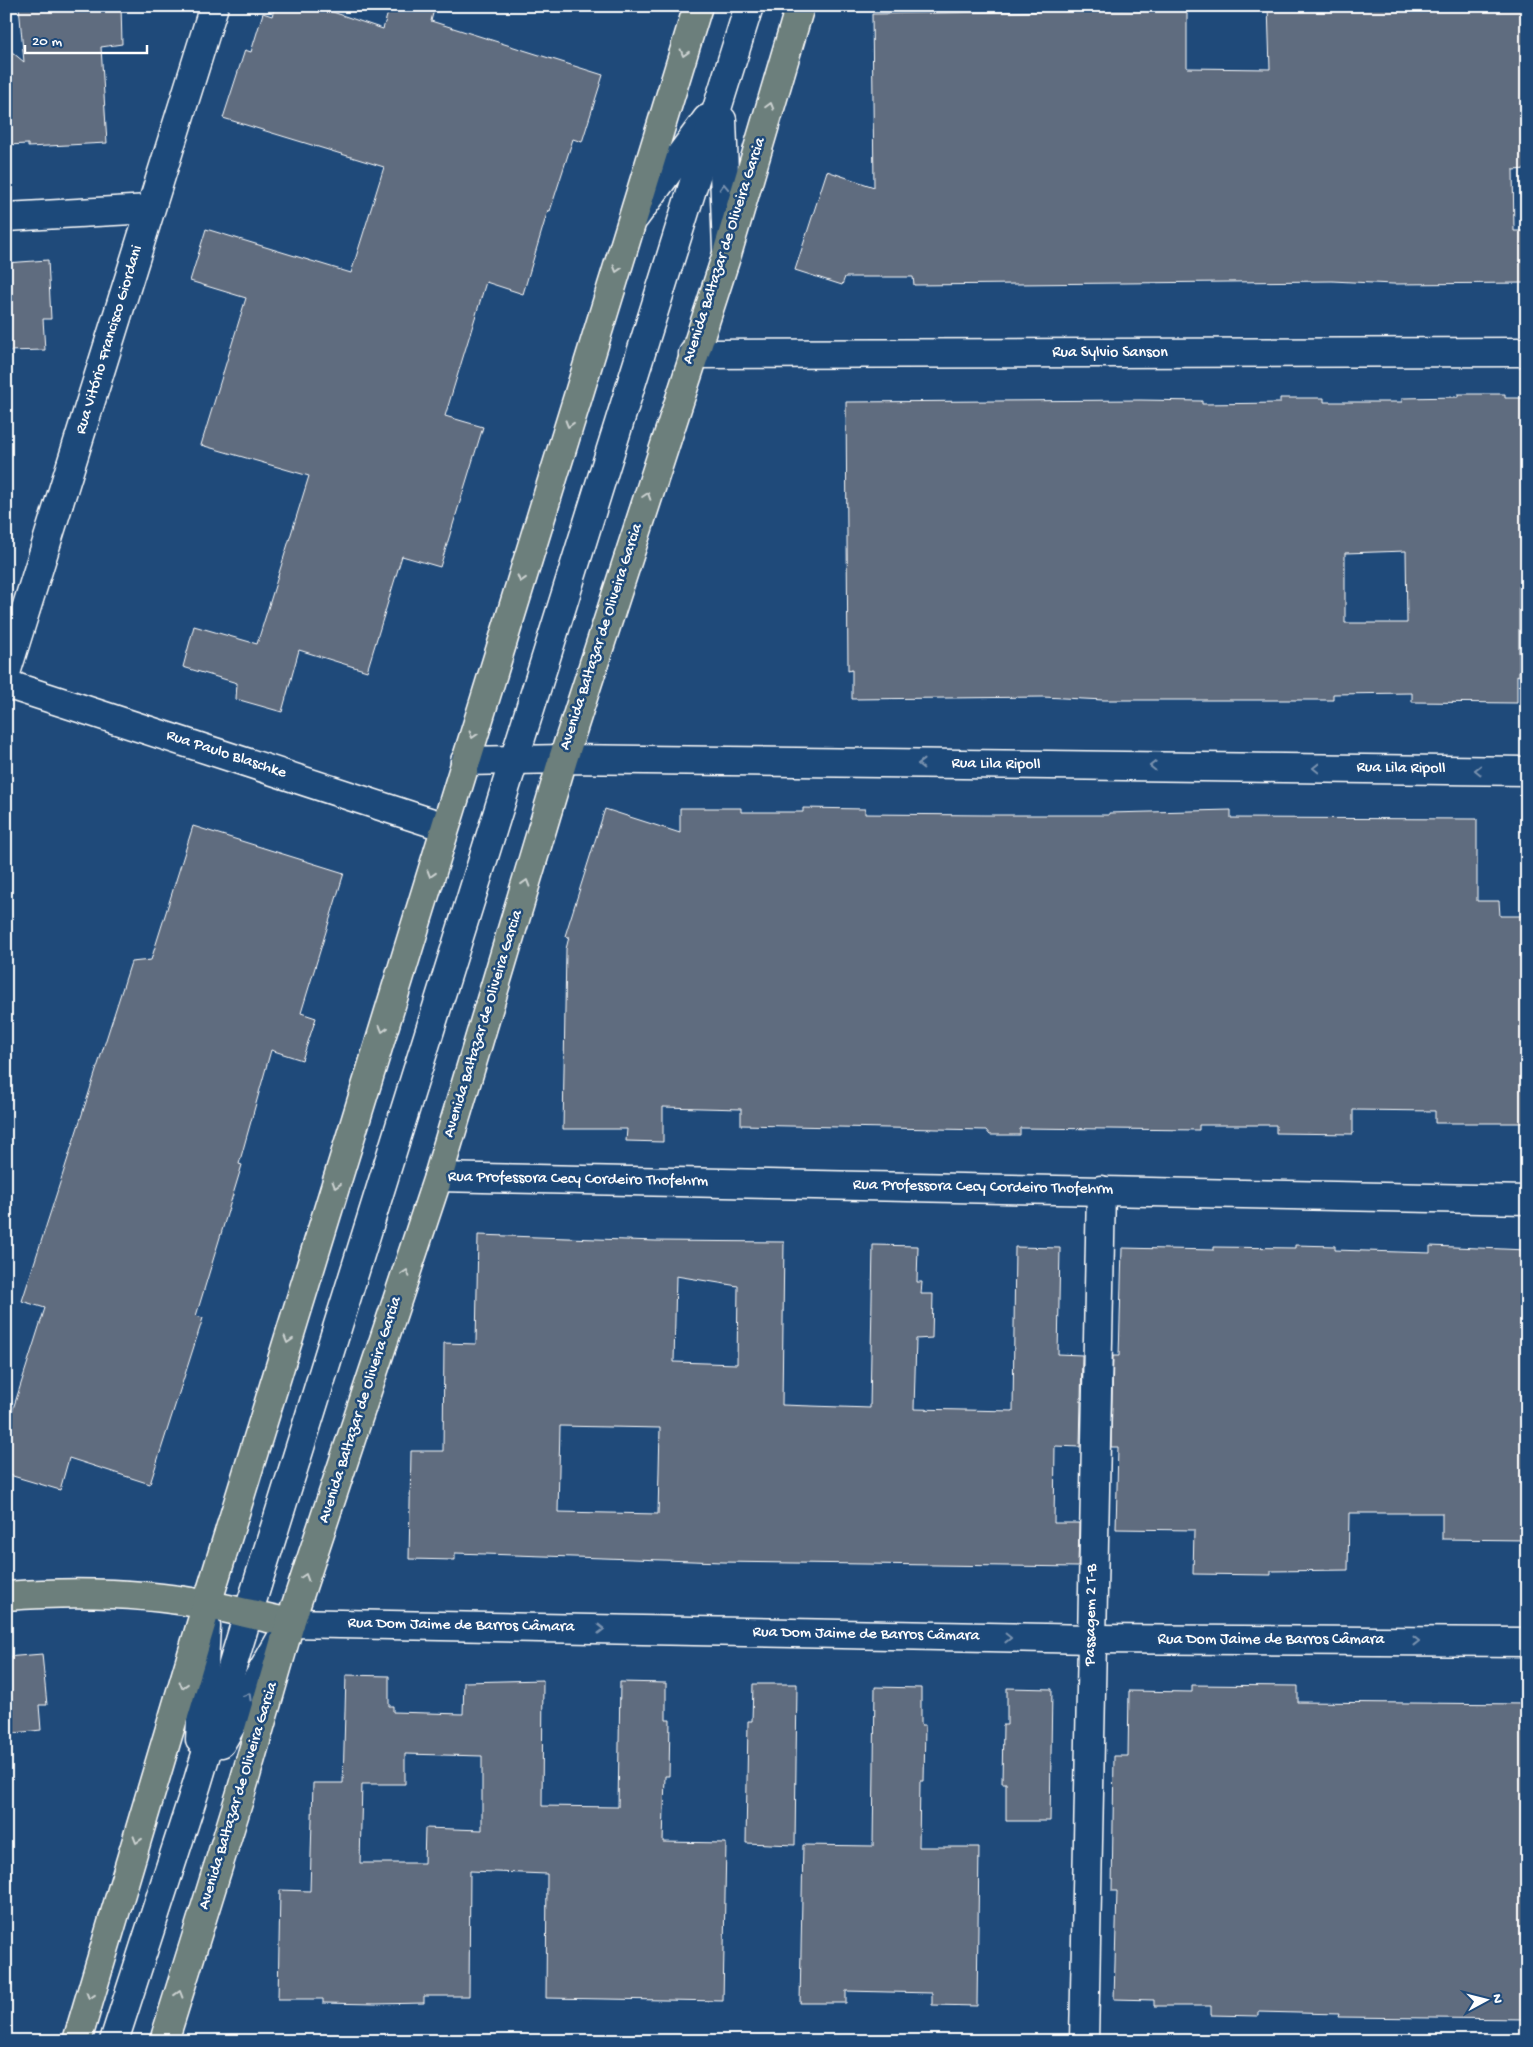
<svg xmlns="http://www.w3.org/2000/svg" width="1533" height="2047" viewBox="0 0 1533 2047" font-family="'Gochi Hand',sans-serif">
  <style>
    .building { fill: #5f6c7f; stroke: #fff; fill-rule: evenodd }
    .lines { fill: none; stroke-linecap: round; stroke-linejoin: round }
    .minor-casing { stroke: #fff; stroke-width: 31 }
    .major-casing { stroke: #fff; stroke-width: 31 }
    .minor { stroke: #1f4a7a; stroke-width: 28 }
    .major { stroke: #6c7f7c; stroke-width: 28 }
    .oneway { stroke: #ccd2d1 }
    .oneway2 { stroke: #7992af }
    .labels { text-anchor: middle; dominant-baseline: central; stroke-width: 5; stroke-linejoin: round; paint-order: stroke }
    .street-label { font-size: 16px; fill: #fff; stroke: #1f4a7a }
  </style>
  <rect width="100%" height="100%" fill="#1f4a7a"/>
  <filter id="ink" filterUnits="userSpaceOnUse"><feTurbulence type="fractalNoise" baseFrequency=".02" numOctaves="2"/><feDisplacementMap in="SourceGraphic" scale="10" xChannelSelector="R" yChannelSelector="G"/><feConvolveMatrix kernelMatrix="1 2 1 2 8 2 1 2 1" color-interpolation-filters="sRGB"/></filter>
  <g filter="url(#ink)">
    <!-- building -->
    <g class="building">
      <path d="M19 6H121L122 44 101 47 107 143 28 147V144L6 145V47L24 62Z"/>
      <path d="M275 6H315L383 29 390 6H435L431 21 603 75 582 142 573 139 550 211 548 210 523 294 486 282 445 416 483 427 440 567 402 556 367 671 299 650 282 712 236 699 237 683 183 667 194 626 257 644 309 476 201 445 246 298 190 281 206 229 351 273 384 167 223 118 245 50 251 52 263 13 272 16Z"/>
      <path d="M1268 6H1527V169L1513 170 1514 231H1527V283L1393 284 1332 281 914 285 913 277H845L842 285 795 270 827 171 874 187 872 14 1187 9V68L1270 69Z"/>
      <path d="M48 260 51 319H43L45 350 6 351V263Z"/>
      <path d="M1458 394H1505V398H1527V585L1519 586V676L1517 675V703L1412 702V693L1333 694V700H1104L1043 697 852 699V670L848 671 846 402 1140 400 1202 401V404L1280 403V398H1324V402H1402V398L1458 397ZM1406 551 1407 623H1345V553Z"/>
      <path d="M680 808H741V812H803V808L865 809V814L985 815H1109V813L1231 810V818L1477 819V901H1499L1500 916H1527V1123H1435V1111L1353 1110V1134L1276 1133V1125H1199V1130L1020 1128V1135H990L986 1130 741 1125V1109L663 1107V1142L626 1141 627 1129H563L566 949 569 937 565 936 605 809 680 833Z"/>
      <path d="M193 826 344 873 301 1013 316 1018 302 1060 271 1050 239 1164 242 1165 196 1316 203 1318 150 1484 69 1458 60 1490 6 1474V1431L45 1308 22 1301 131 962 151 960Z"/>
      <path d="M478 1235 656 1241 784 1242 782 1405 870 1408 873 1245 918 1246 917 1282H922L921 1294H933L932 1338 916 1339 914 1409 1013 1411 1015 1247 1060 1248 1058 1354 1082 1355 1080 1447 1055 1446 1054 1523H1079L1078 1567 722 1562 455 1553V1560L409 1559 411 1451H443L444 1343 476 1344ZM676 1276 738 1286 737 1364 674 1362ZM560 1426 660 1428 658 1514 558 1512Z"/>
      <path d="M1295 1245 1335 1246V1250L1430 1253V1246L1527 1250V1540L1442 1539V1513H1349L1348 1570 1271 1571V1575L1193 1574 1194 1530 1116 1529 1118 1447H1111L1113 1356H1119L1122 1248 1214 1250V1247L1295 1248Z"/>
      <path d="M42 1654 47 1705H39L41 1730 6 1734V1657Z"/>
      <path d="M346 1675 389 1676V1706H393V1712L463 1714 464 1682 543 1680 542 1806 618 1807 620 1682 666 1683V1720H670L669 1776H665L663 1842 726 1843 723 2001 546 1998 547 1874 470 1871 469 1996H424V2003L375 2004 323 2003V1999H278L280 1890 310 1891 313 1783H343ZM405 1754 482 1756V1830L425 1828 424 1863H360L362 1784H405Z"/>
      <path d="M753 1684H797L795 1845 746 1843 748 1721H752Z"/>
      <path d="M1192 1685 1298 1686V1702L1527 1704V2019L1338 2017 1339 2014 1258 2012V2016L1211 2015V2006H1154V2000L1114 1999 1117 1891H1112L1114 1756H1128L1129 1691 1192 1692Z"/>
      <path d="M875 1687 921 1688V1725H925L924 1781H920L919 1847H979L977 2006 932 2005V1993L846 1991V2003H800L803 1845 873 1846Z"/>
      <path d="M1007 1688 1052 1689 1050 1821H1006V1783H1002L1003 1725H1007Z"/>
    </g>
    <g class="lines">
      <defs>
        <g id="minor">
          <path d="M722 120 727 250"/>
          <path d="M6 217 150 209"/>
          <path d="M635 217 707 119"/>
          <path d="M693 354 1527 352"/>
          <path d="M6 673 214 6"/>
          <path d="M6 684 445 827"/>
          <path d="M465 761 563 759 1527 771"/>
          <path d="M438 1177 1527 1200"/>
          <path d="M200 1740 206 1626"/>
          <path d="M221 1743 290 1623 1092 1639 1527 1642"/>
          <path d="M114 2041 197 1784 248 1614 749 6"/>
          <path d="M1084 2041 1101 1190"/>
        </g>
        <g id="major">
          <path d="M6 1596C73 1591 142 1592 208 1605 235 1610 263 1617 290 1623"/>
          <path d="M77 2041 207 1604 698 6"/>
          <path d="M164 2041 240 1796 290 1623 438 1177 563 759 727 254 800 6"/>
        </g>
      </defs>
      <!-- minor casing -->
      <use href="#minor" class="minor-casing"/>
      <!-- major casing -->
      <use href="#major" class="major-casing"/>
      <!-- minor -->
      <use href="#minor" class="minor"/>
      <!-- major -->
      <use href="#major" class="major"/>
    </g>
    <!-- one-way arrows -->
    <defs><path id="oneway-chevron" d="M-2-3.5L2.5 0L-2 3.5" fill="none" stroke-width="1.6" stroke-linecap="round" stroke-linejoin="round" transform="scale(1.25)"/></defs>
    <g class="oneway">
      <use href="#oneway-chevron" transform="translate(684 53) rotate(107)"/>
      <use href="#oneway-chevron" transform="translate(770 106) rotate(-74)"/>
      <use href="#oneway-chevron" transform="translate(617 269) rotate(107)"/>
      <use href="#oneway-chevron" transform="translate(569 424) rotate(107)"/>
      <use href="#oneway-chevron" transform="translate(647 496) rotate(-72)"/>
      <use href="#oneway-chevron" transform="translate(521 579) rotate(107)"/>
      <use href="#oneway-chevron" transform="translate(473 735) rotate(107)"/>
      <use href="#oneway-chevron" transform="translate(431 874) rotate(107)"/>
      <use href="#oneway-chevron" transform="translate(526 883) rotate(-73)"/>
      <use href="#oneway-chevron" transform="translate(383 1029) rotate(107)"/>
      <use href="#oneway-chevron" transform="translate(336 1185) rotate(107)"/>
      <use href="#oneway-chevron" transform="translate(406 1273) rotate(-72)"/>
      <use href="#oneway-chevron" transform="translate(288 1340) rotate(107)"/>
      <use href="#oneway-chevron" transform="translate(305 1577) rotate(-72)"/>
      <use href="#oneway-chevron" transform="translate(183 1685) rotate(107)"/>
      <use href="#oneway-chevron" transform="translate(137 1840) rotate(107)"/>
      <use href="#oneway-chevron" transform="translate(179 1994) rotate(-73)"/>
      <use href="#oneway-chevron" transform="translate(90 1996) rotate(107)"/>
    </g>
    <g class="oneway2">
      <use href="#oneway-chevron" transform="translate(724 187) rotate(-92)"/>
      <use href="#oneway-chevron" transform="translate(921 764) rotate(-179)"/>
      <use href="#oneway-chevron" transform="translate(1153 766) rotate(-179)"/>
      <use href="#oneway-chevron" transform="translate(1316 768) rotate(-179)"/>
      <use href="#oneway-chevron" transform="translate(1478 770) rotate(-179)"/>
      <use href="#oneway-chevron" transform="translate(601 1629) rotate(1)"/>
      <use href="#oneway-chevron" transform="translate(1008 1638) rotate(1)"/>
      <use href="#oneway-chevron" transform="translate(1416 1641)"/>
      <use href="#oneway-chevron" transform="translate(248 1696) rotate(-60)"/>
    </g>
  </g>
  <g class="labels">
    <!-- street labels -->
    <g class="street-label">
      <text transform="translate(725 251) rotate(-72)">Avenida Baltazar de Oliveira Garcia</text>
      <text transform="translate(110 340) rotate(-73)">Rua Vitório Francisco Giordani</text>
      <text x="1110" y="353">Rua Sylvio Sanson</text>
      <text transform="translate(602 637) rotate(-72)">Avenida Baltazar de Oliveira Garcia</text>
      <text transform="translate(226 755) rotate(18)">Rua Paulo Blaschke</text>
      <text transform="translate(996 765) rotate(1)">Rua Lila Ripoll</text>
      <text transform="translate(1401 769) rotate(1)">Rua Lila Ripoll</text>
      <text transform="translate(484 1024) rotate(-73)">Avenida Baltazar de Oliveira Garcia</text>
      <text transform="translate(578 1180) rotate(1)">Rua Professora Cecy Cordeiro Thofehrm</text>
      <text transform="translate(983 1188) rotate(1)">Rua Professora Cecy Cordeiro Thofehrm</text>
      <text transform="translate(361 1410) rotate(-72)">Avenida Baltazar de Oliveira Garcia</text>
      <text transform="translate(1092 1615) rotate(-89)">Passagem 2 T-B</text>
      <text transform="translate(461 1626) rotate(1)">Rua Dom Jaime de Barros Câmara</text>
      <text transform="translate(866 1635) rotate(1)">Rua Dom Jaime de Barros Câmara</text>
      <text x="1271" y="1640">Rua Dom Jaime de Barros Câmara</text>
      <text transform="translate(239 1796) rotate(-73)">Avenida Baltazar de Oliveira Garcia</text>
    </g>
  </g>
  <!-- margin -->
  <rect width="1533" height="2047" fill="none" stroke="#1f4a7a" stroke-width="25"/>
  <rect x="12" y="12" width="1508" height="2022" fill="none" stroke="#fff" stroke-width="2" filter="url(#ink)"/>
  <!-- north arrow -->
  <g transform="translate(1486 2000) rotate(83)" stroke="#1f4a7a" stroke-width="4" paint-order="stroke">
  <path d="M0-4L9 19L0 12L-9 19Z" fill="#ffffff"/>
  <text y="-8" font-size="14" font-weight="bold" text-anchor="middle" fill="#ffffff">N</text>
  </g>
  <!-- scale -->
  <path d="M25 45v8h122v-8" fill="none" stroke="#ffffff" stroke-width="2.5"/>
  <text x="32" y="45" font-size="15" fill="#ffffff" stroke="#1f4a7a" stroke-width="4" paint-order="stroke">20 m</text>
</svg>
